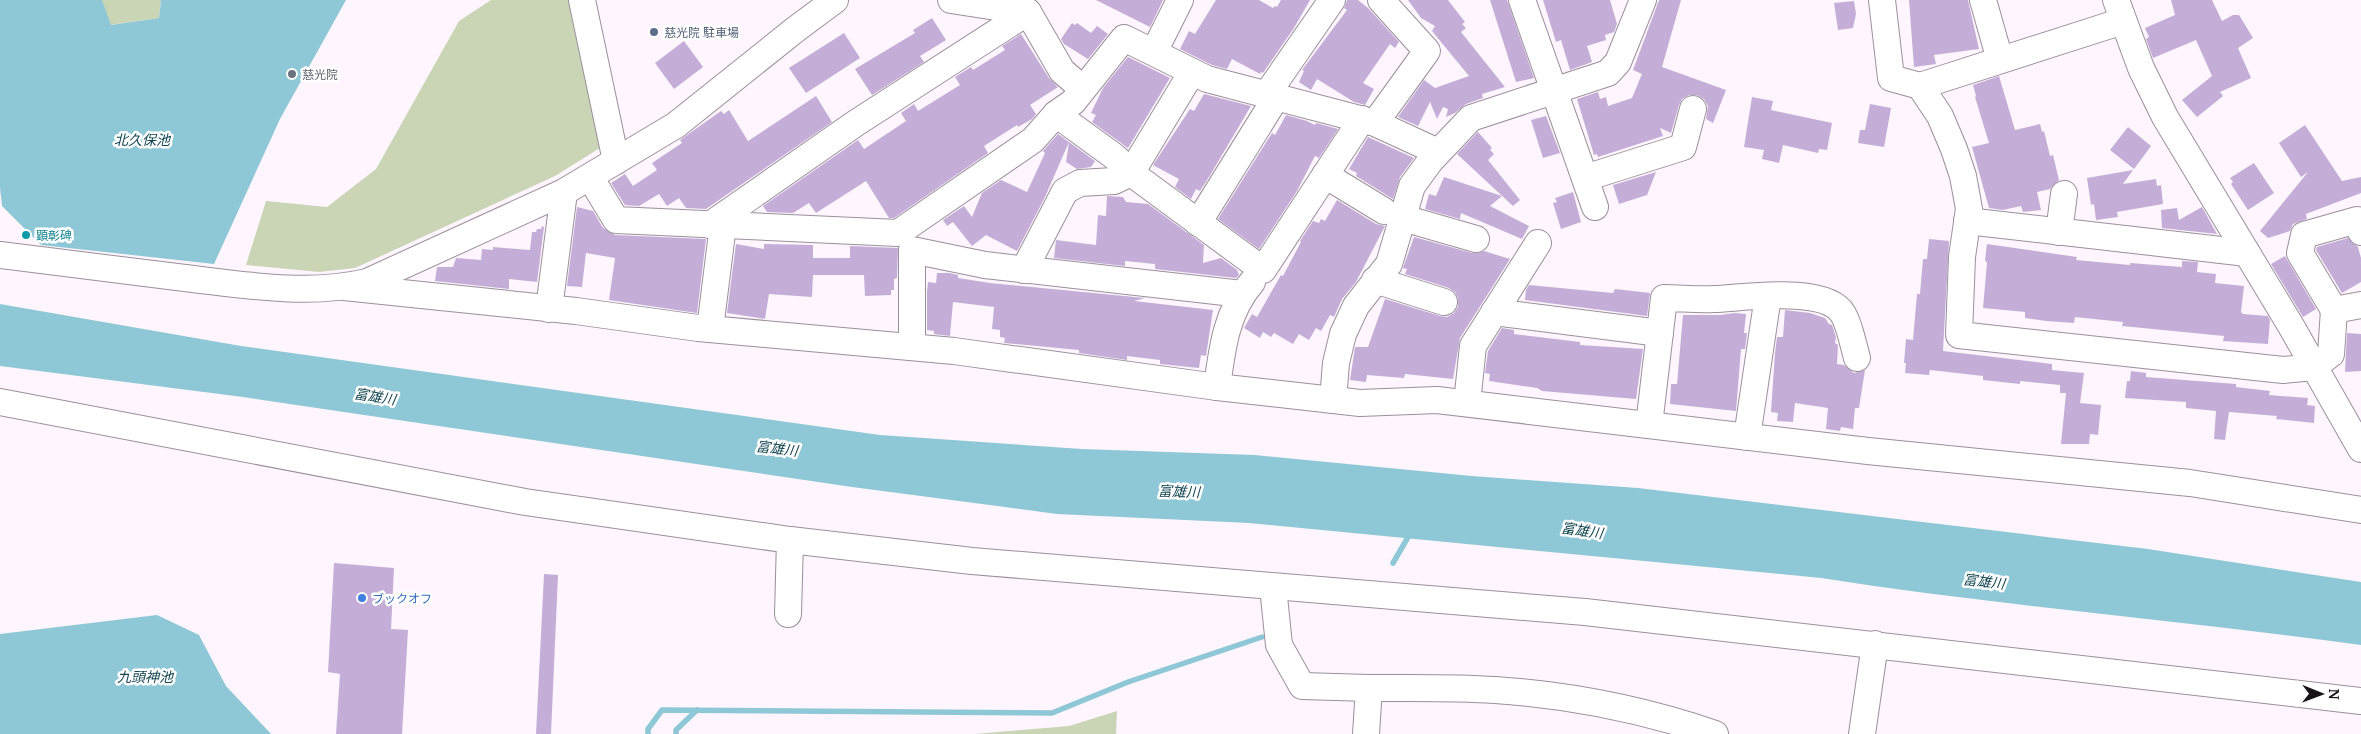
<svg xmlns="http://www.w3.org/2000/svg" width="2361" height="734" viewBox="0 0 2361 734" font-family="'Noto Serif','Noto Sans JP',serif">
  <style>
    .green { fill: #c9d5b5 }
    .water { fill: #8ec8d6 }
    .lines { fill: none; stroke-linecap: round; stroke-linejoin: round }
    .stream { stroke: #8ec8d6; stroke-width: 5.5 }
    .building { fill: #c4aed8 }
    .minor-casing { stroke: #9a909a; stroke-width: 28 }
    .minor { stroke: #fff; stroke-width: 26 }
    .service-dot { fill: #5c6f8a; stroke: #fff; stroke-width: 2 }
    .worship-dot { fill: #6b7280; stroke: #fff; stroke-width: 2 }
    .culture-dot { fill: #0f9aa8; stroke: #fff; stroke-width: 2 }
    .shop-dot { fill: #3f7fe0; stroke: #fff; stroke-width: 2 }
    .labels { text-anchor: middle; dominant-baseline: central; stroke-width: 5; stroke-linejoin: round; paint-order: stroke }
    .service-label { font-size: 12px; fill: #4e5e75; stroke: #fff; text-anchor: start }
    .worship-label { font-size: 12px; fill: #5b616d; stroke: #fff; text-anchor: start }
    .culture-label { font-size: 12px; fill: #0d838f; stroke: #fff; text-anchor: start }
    .shop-label { font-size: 12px; fill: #366cbe; stroke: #fff; text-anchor: start }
    .water-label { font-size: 14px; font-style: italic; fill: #124651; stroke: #fff }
  </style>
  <rect width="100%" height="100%" fill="#fef5fe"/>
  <!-- green -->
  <g class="green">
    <path d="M102 0H161L159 18 110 25Z"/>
    <path d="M491 0H568L600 148 555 176 355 268 319 272 246 265 266 201 327 207 376 169 459 21Z"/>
    <path d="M1117 711 1116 734H975L1069 726Z"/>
  </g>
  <!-- water -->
  <g class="water">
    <path d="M0 0H102L111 25 159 18 161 0H346L280 119 214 264 41 245 2 206 0 188Z"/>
    <path d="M0 304 241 346 880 435 1082 449 1255 455 1472 476 1638 488 2148 549 2361 582V645C2181 620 2000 606 1821 578L1249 523 1057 514 852 487 243 397 0 366Z"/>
    <path d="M157 615 199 635 226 686 271 734H0V634Z"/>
  </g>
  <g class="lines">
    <!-- stream -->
    <g class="stream">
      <path d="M1393 563 1411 532"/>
      <path d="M648 734V729L662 710 1052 713 1128 682 1262 637"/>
      <path d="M676 734V730L697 710"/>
    </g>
  </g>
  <!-- building -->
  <g class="building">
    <path d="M1096 0H1163L1150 27Z"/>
    <path d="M1216 0H1259L1273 8 1275 6 1277 7 1281 0H1310L1294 28 1263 73 1261 72 1260 74 1232 59 1227 69 1212 65 1180 49 1189 31 1195 34Z"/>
    <path d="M1347 0H1358L1368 8 1399 42 1395 48 1390 44 1363 83 1374 89 1365 105 1354 102 1317 79 1311 90 1299 82 1304 71 1302 70 1347 10 1344 8Z"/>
    <path d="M1408 0H1448L1465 22 1462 24 1466 28 1461 32 1505 87 1482 94 1483 98 1466 104 1455 113 1446 117 1448 109 1443 107 1437 119 1430 102 1418 126 1398 117 1424 80 1435 88 1469 76 1432 31 1435 26 1421 18Z"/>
    <path d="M1490 0H1507L1534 78 1516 82Z"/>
    <path d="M1543 0H1610L1617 24 1614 32 1605 35 1606 40 1587 46 1592 62 1570 70 1561 40 1556 42Z"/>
    <path d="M1659 0H1681L1662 67 1726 90 1713 123 1706 119 1708 106 1704 99 1697 95H1689L1682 99 1679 105 1671 133 1660 128 1663 136 1598 157 1597 154 1594 155 1577 99 1598 92 1600 99 1606 97 1608 106 1632 98 1642 74 1633 70Z"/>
    <path d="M1909 0H1968L1979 49 1934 55 1936 64 1914 67Z"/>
    <path d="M2171 0H2212L2222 21 2233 15H2239L2253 38 2238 48 2251 78 2220 92 2223 96 2197 117 2182 100 2212 76 2196 40 2153 58 2146 39 2149 37 2145 28 2175 15Z"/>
    <path d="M1854 1 1856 14 1853 28 1838 30 1834 3Z"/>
    <path d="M932 18 946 40 920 56 924 62 872 95 855 69 915 33 913 30Z"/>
    <path d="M1072 23 1075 25 1077 23 1091 33 1097 26 1108 34 1088 59 1064 44 1061 39Z"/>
    <path d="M844 33 860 58 806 93 789 68Z"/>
    <path d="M1021 34 1049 78 1058 87 1030 105 1036 114 1032 119 1018 127 1017 125 984 146 988 153 894 218H889L866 181 816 213 809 203 793 213 767 212 763 206 858 140 864 149 906 121 901 113 914 104 918 111 960 85 955 77 971 67 973 70 1005 50 1002 46Z"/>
    <path d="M684 41 703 67 674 89 655 63Z"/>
    <path d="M1128 57 1170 78 1128 148 1092 122 1096 115 1091 113 1103 88Z"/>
    <path d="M1999 76 2015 130 2040 124 2042 132 2044 131 2050 156 2053 155 2059 180 2050 189 2037 192 2041 210 2023 212 2021 206 2003 210 1989 208 1972 147 1989 143 1975 97 1976 96 1973 85Z"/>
    <path d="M1204 94 1251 106 1209 177 1200 191 1196 189 1191 199 1175 187 1179 179 1153 165 1190 109 1194 111Z"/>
    <path d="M816 96 832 122 706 209 686 208 679 198 667 206 659 194 639 206 625 205 611 183 625 174 633 186 657 170 652 163 682 143 680 140 721 111 724 114 729 110 748 141Z"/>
    <path d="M1752 97 1773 101 1771 110 1832 123 1827 150 1819 149 1818 153 1783 145 1779 163 1762 159 1764 150 1744 147Z"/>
    <path d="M1870 104 1891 108 1884 147 1858 143 1860 130H1865Z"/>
    <path d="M1286 115 1307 121 1315 125 1316 123 1338 129 1319 158 1315 156 1297 191 1259 249 1218 219 1272 133 1275 135Z"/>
    <path d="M1546 116 1560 153 1543 158 1531 120Z"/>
    <path d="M2305 125 2342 181 2361 177V193L2306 214 2307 219 2293 224 2290 231 2268 238 2260 231 2308 172 2301 177 2279 143Z"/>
    <path d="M2128 127 2151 146 2134 169 2110 150Z"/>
    <path d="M1478 132 1492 148 1490 150 1494 154 1488 160 1520 200 1513 206 1457 154Z"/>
    <path d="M1058 134 1095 161 1091 167 1077 169 1066 162 1069 142 1045 197 1017 251 986 235 972 246 953 222 947 226 943 220 964 206 972 217 982 193 1001 180 1027 192 1045 153 1043 151Z"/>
    <path d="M1368 137 1414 158 1400 177 1393 199 1356 176 1357 173 1349 169Z"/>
    <path d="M2254 163 2274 193 2248 210 2231 184 2233 182 2230 178Z"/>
    <path d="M2133 170 2123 184 2156 179 2157 186 2161 185 2163 204 2117 212 2118 217 2096 220 2094 204 2091 205 2087 178Z"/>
    <path d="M1656 172 1647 195 1619 204 1613 185Z"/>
    <path d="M1444 177 1502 196 1490 206 1529 226 1522 239 1461 213 1460 219 1425 209 1429 194 1436 196Z"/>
    <path d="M1573 192 1581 222 1561 229 1553 203 1557 202 1555 198Z"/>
    <path d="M1107 196 1123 197 1126 202 1148 204 1204 245 1203 263 1221 258 1237 270 1239 275 1236 278 1155 269V264L1125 261V266L1054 258 1056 240 1096 245 1098 215 1106 216Z"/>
    <path d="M1337 200 1376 224 1385 226 1356 282 1342 299 1334 317 1330 315 1321 331 1316 328 1309 340 1299 334 1293 344 1274 333 1271 337 1263 332 1260 338 1244 328 1252 314 1257 317 1281 275 1283 276 1301 242 1300 241 1313 221 1319 223 1321 219 1325 221Z"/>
    <path d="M577 207 593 211 603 228 615 235 706 239 697 313 609 300 615 258 586 253 582 287 567 286Z"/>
    <path d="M2202 207 2217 234 2162 228 2161 210 2177 208 2179 220Z"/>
    <path d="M542 226 544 227 537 282 509 279V289L435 281 437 267H453L456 258 481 260 482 249 493 250V247L530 250 532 232H536L537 229H541Z"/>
    <path d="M1414 237 1472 253 1484 251 1510 259 1460 338 1453 379 1405 374 1404 378 1367 375 1366 382 1350 380 1355 347H1368L1385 299 1440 316 1447 317 1454 313 1458 307V298L1455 292 1449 288 1405 274 1407 269 1403 268Z"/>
    <path d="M2348 238 2358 247 2361 258V282L2342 293 2316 250 2317 247Z"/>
    <path d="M1929 239 1949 241 1943 351 2052 364V370L2084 373 2080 403 2101 405 2098 435 2090 434 2089 444H2061L2066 393H2060V385L2020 381V384L1983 380V376L1930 370 1929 375 1905 373 1906 363H1904L1906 339 1913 340 1917 294H1920L1923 259H1927Z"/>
    <path d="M736 244 764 249V244L813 245V258H850V246L898 248 897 278 894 279V290H891V295L865 296 864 275H813L812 297 769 294 765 319 727 313Z"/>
    <path d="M1987 244 2077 257 2076 260 2130 265V263L2182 267V261L2198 262 2197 272 2216 274 2215 283 2244 286 2241 312 2243 314 2268 316 2270 320 2268 344 2223 341 2224 336 2122 326 2123 322 2075 317 2074 323 2046 321 2025 318V312L1983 308 1987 263 1985 260Z"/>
    <path d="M2285 256 2316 309 2303 317 2271 264Z"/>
    <path d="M937 273H949L958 275V278L990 283 1145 298 1134 301 1213 310 1206 356 1201 355 1199 368 1160 364V360L1127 356V360L1079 353V350L1004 343 1005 338 1000 337V330L992 329 994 307 953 302 950 336 934 334V331L927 330V291L928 282 936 283Z"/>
    <path d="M1529 285 1613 293 1615 289 1650 293 1647 316 1525 300 1526 290Z"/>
    <path d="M1785 310 1810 313 1825 318 1829 324 1832 325 1836 337 1835 343 1838 345 1837 364 1844 365 1854 373 1865 370 1859 408H1855L1853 429 1841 427 1840 431 1826 429 1828 408 1795 403 1793 422 1777 421 1778 413 1771 412 1775 353 1777 337H1783Z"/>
    <path d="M1735 313 1746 314 1744 333H1747L1745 349H1741L1736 411 1670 404 1671 384H1677L1683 315H1720Z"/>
    <path d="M1502 328 1514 330V334L1580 342V345L1643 349 1636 399 1542 391 1537 388 1489 381 1490 374 1485 373 1488 351Z"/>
    <path d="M2347 333 2361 334V371L2345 372Z"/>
    <path d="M2131 371 2146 373V377L2236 384V387L2270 391 2269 395 2308 398 2307 405 2315 406 2314 423 2276 419 2277 416 2229 412 2225 440 2214 439 2216 411 2186 408V402L2125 398 2127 381H2130Z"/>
    <path d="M334 563 394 568 391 629 408 630 402 734H336L340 674 328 672Z"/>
    <path d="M544 574 558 575 551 734H536Z"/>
  </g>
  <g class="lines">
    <defs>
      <g id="minor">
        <path d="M582 0 616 161"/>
        <path d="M951 0 1028 12"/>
        <path d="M1522 0 1595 207"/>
        <path d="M1882 0 1891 78 1920 86 1940 116 1954 149 1963 176 1969 209 1962 257 1959 335 2283 370 2314 367 2331 354 2334 310 2361 305"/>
        <path d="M1983 0 2000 60"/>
        <path d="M2116 0 2141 68 2165 117 2291 326 2361 449"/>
        <path d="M1028 12 1062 71 1083 89"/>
        <path d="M1154 52 1180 0"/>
        <path d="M1920 86 2123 21"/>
        <path d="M1267 94 1332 0"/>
        <path d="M1056 114 1115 157 1131 173 1263 270 1362 119"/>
        <path d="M1375 123 1427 51 1381 0"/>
        <path d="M1325 175 1384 211"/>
        <path d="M590 177 616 220 898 233 1033 140 1056 114 1073 102 1124 38 1207 79 1375 123 1438 152"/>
        <path d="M1585 178 1683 147 1693 109"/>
        <path d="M1403 218 1476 239"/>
        <path d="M1967 221 2247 253"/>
        <path d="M1198 223 1277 96"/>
        <path d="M710 225 856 123 1028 12"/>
        <path d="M2059 232 2064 194"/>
        <path d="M0 255C62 263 124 270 185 278 245 285 308 296 367 282L564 192 676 125 796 29 835 0"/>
        <path d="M1024 270 1065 191 1080 183 1114 181 1131 173 1192 72"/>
        <path d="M1375 280 1444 302"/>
        <path d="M344 287 576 311 698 328 954 351 1217 387 1360 403 1437 400 1868 451 2190 483 2361 510"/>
        <path d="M549 309 564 192"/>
        <path d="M2334 310 2300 253 2304 235 2357 220 2361 232"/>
        <path d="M1494 312 1660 333"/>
        <path d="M710 329 723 225"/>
        <path d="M912 347V250L985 265 1242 294"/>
        <path d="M1217 387C1222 349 1226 312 1252 282"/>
        <path d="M1333 400 1336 363 1343 334 1356 306 1389 264 1412 186 1431 160 1471 118 1608 73 1618 62 1643 0"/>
        <path d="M0 402 525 502 790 540 972 561 1585 612 2361 701"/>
        <path d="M1467 403 1473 346 1538 243"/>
        <path d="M1649 425 1664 298C1680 298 1697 300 1714 299 1743 298 1826 285 1843 314 1850 326 1853 344 1857 358"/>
        <path d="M1747 437 1768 296"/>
        <path d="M1273 587 1279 645 1302 686 1369 688 1366 734"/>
        <path d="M788 614 790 540"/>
        <path d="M1369 688C1411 688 1453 687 1495 690 1569 695 1645 710 1715 734"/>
        <path d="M1862 734 1875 644"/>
      </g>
    </defs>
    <!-- minor casing -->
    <use href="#minor" class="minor-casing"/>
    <!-- minor -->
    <use href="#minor" class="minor"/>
  </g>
  <!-- markers -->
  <circle class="service-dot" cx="654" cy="32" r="5"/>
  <circle class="worship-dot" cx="292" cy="74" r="5"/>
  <circle class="culture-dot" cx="26" cy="235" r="5"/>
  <circle class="shop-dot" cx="362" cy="598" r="5"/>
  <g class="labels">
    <!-- service labels -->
    <g class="service-label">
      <text x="664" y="32">慈光院 駐車場</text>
    </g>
    <!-- worship labels -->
    <g class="worship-label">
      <text x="302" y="74">慈光院</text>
    </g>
    <!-- culture labels -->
    <g class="culture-label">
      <text x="36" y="235">顕彰碑</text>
    </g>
    <!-- shop labels -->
    <g class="shop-label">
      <text x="372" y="598">ブックオフ</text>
    </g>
    <!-- water labels -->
    <g class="water-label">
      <text x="142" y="139">北久保池</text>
      <text transform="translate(375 396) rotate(9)">富雄川</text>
      <text transform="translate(777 448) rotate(7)">富雄川</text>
      <text transform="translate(1179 491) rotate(2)">富雄川</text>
      <text transform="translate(1582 530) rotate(8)">富雄川</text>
      <text transform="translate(1984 581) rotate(7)">富雄川</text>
      <text x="145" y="676">九頭神池</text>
    </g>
  </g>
  <!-- north arrow -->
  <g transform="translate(2321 694) rotate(91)" stroke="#ffffff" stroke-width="4" paint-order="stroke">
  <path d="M0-4L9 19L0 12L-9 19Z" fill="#171317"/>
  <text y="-8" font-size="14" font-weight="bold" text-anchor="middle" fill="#171317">N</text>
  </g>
</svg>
